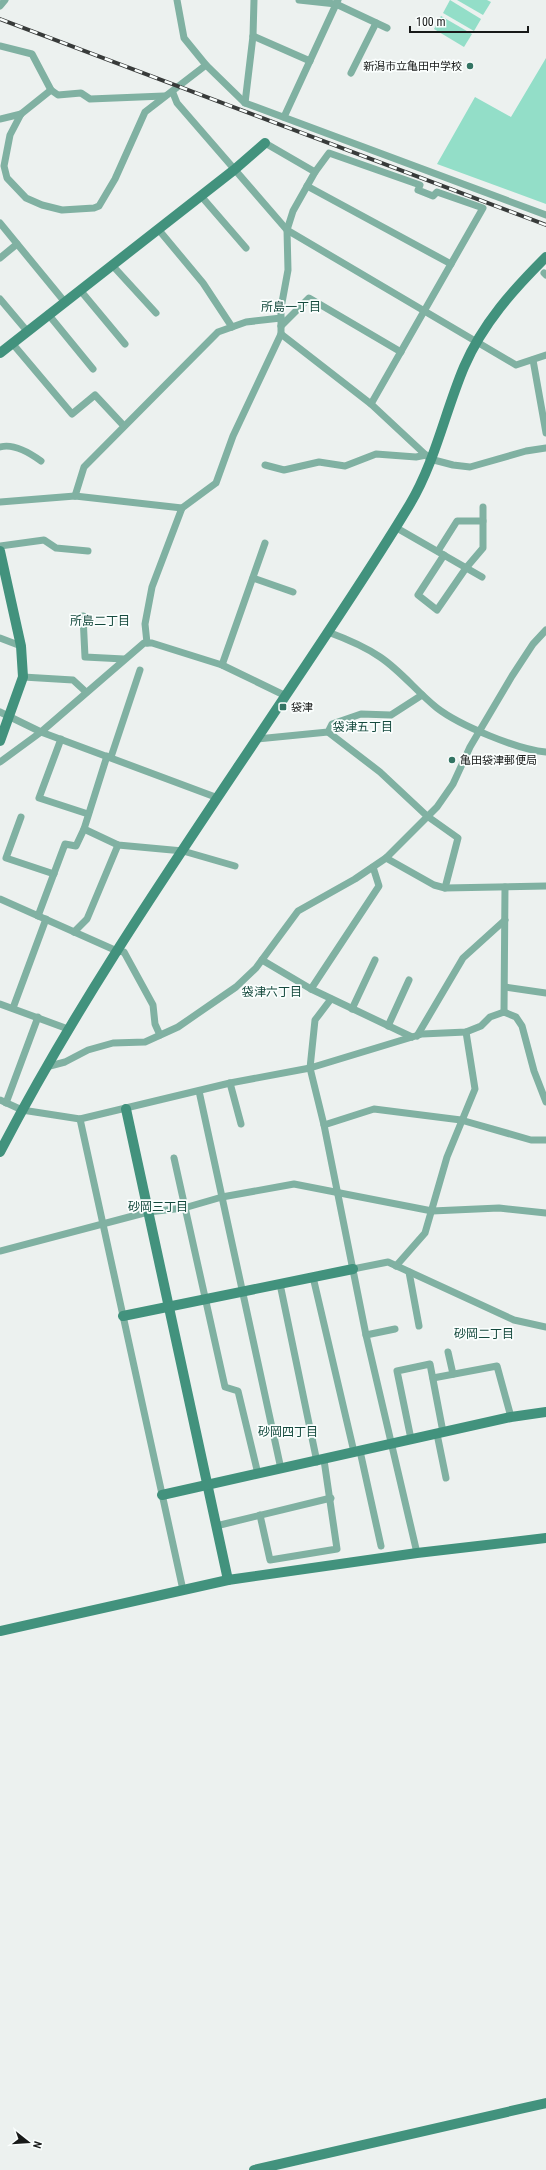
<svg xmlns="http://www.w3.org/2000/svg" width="546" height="2170" viewBox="0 0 546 2170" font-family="'Roboto Condensed','Noto Sans JP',sans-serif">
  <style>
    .garden { fill: #93dec8 }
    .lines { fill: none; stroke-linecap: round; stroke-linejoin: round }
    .street { stroke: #80b1a2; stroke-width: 7 }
    .secondary { stroke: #42927d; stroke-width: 10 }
    .rail-casing { stroke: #383b3a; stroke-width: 4 }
    .rail { stroke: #fafefd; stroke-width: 2.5; stroke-dasharray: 8; stroke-linecap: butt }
    .poi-dot { fill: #337463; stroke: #fafefd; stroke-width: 1.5 }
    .labels { text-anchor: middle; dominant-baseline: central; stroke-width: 3.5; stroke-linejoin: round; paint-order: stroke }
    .poi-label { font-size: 11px; fill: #181a19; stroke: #fafefd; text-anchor: start }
    .neighbourhood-label { font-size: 12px; fill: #14493d; stroke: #fafefd }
  </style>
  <rect width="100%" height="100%" fill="#ecf1ef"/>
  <!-- garden -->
  <g class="garden">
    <path d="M450 0 481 19 474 31 443 13Z"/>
    <path d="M457 0H487L491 2 483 15Z"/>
    <path d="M441 16 472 34 464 47 434 29Z"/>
    <path d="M546 58V204L437 164 475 97 511 117Z"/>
  </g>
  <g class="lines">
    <!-- street -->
    <g class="street">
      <path d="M177 0 184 38 206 65 245 103 546 215"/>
      <path d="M299 0 336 4 387 28"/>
      <path d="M0 6 5 0"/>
      <path d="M253 36 310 61"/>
      <path d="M0 46 32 54 51 90 58 95 81 93 90 99 164 96"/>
      <path d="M351 73 376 23"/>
      <path d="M51 90 21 114 10 135 4 166 7 178 26 198 42 205 62 210 94 208 99 206 115 179 145 112 206 65"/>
      <path d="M173 93 177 103 287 230 516 365 546 355"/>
      <path d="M245 103 253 36 254 0"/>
      <path d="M284 117 338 0"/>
      <path d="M0 119 21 114"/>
      <path d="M315 172 329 153 420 185 418 190 433 196 437 192 483 208 371 404"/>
      <path d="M307 186 451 264"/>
      <path d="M201 196 246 248"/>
      <path d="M0 223 64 301"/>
      <path d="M158 229 203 283 232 327"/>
      <path d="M0 258 17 244"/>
      <path d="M112 265 156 313"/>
      <path d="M544 273 546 275"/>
      <path d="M80 290 125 344"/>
      <path d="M0 299 27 331"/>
      <path d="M48 314 93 369"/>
      <path d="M281 326 309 298 401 352"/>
      <path d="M281 334 371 404 430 459 453 465 470 467 526 451 546 448"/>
      <path d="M12 343 72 414 95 395 124 426"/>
      <path d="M533 360 546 433"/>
      <path d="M0 447C14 443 30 453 41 461"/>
      <path d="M265 465 284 470 319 462 345 466 376 454 416 457 426 455"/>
      <path d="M75 496 84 467 218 332 246 322 281 318"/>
      <path d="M0 502 75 496 182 508"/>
      <path d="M395 527 482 577"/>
      <path d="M0 546 44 540 56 548 88 551"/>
      <path d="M438 551 457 521H483"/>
      <path d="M444 555 418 595 437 610 466 568 483 548V507"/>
      <path d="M253 578 293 592"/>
      <path d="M83 616 85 657 124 659"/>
      <path d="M328 632C347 639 364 646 380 657 401 671 417 692 437 708 459 725 518 750 546 752"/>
      <path d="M0 638 21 646"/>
      <path d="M147 643 145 624 152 587 182 508 216 483 233 436 281 334V308L288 270 287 230 293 211 315 172 265 143"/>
      <path d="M222 665 265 543"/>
      <path d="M23 677 73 680 86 692"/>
      <path d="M0 712 41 732 218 798"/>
      <path d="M328 732 380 772 427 816 458 838 445 888"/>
      <path d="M61 739 39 798 88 814"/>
      <path d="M257 739 328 732 332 724 361 714 391 715 422 695"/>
      <path d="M111 757 140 670"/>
      <path d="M0 762 41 732 144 643H152L222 665 286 696"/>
      <path d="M21 817 6 858 54 874"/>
      <path d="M84 829 118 845 183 851 235 866"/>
      <path d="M386 858 434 885 445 888 546 886"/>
      <path d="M0 899 117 951 124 952 153 1005 155 1024 160 1035"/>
      <path d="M38 916 65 844 76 846 84 829 107 756"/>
      <path d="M74 932 87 919 118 845"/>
      <path d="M262 960 311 989 412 1037"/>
      <path d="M505 987 546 993"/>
      <path d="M311 989 379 886 373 867"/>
      <path d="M331 999 315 1020 310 1068 324 1125 366 1335 417 1553"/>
      <path d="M0 1004 68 1029"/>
      <path d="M13 1008 46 919"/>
      <path d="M352 1009 375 960"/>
      <path d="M504 1012 505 887"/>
      <path d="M388 1026 409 980"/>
      <path d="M417 1036 463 958 505 920"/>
      <path d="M46 1067 65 1062 88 1050 113 1043 145 1042 178 1027 236 987 256 968 298 911 355 879 386 858 437 807 453 784 470 747 512 676 533 644 546 630"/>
      <path d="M230 1083 241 1124"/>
      <path d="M199 1091 281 1469"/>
      <path d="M0 1100 22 1110 80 1119 230 1083 310 1068 422 1034 466 1032 481 1026 490 1017 504 1012 516 1017 522 1026 534 1071 546 1102"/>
      <path d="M6 1103 38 1017"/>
      <path d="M80 1119 183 1590"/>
      <path d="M324 1125 374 1109 461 1120 531 1140H546"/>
      <path d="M174 1158 225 1387 238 1391 258 1474"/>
      <path d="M0 1251 148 1212 184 1208 222 1197 294 1184 432 1211 499 1208 546 1213"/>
      <path d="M396 1266 425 1233 447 1157 475 1089 466 1032"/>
      <path d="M353 1269 388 1262 514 1320 546 1327"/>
      <path d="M409 1272 419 1326"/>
      <path d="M313 1277 354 1452"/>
      <path d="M280 1284 317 1462"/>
      <path d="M366 1335 395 1329"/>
      <path d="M448 1352 453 1374"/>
      <path d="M433 1378 497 1366 511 1417"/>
      <path d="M437 1434 446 1478"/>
      <path d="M411 1439 397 1371 430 1364 443 1432"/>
      <path d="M360 1451 381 1546"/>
      <path d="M260 1515 270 1560 337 1549 324 1460"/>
      <path d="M216 1526 331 1498"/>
    </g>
    <!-- secondary -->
    <g class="secondary">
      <path d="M0 353 234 170 265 143"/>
      <path d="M0 551 21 646 23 677 0 741"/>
      <path d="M126 1109 228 1580"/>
      <path d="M0 1152C83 992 187 844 286 695 328 632 371 569 410 504 435 462 445 412 464 367 483 323 513 290 546 257"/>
      <path d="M123 1316 353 1269"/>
      <path d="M162 1495 511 1417 546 1412"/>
      <path d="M0 1631 228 1580 417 1553 546 1538"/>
      <path d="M254 2170 546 2103"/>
    </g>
    <defs>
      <path id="rail" d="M0 19 546 225"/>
    </defs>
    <!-- rail casing -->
    <use href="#rail" class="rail-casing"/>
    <!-- rail -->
    <use href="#rail" class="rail"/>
  </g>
  <!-- markers -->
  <g class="poi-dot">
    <circle cx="470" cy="66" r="4"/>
    <rect x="279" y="703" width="8" height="8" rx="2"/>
    <circle cx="452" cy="760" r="4"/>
  </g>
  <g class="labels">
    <!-- poi labels -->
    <g class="poi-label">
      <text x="462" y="66" text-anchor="end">新潟市立亀田中学校</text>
      <text x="291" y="707">袋津</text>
      <text x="460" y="760">亀田袋津郵便局</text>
    </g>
    <!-- neighbourhood labels -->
    <g class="neighbourhood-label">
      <text x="291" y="307">所島一丁目</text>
      <text x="100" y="621">所島二丁目</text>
      <text x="363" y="727">袋津五丁目</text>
      <text x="272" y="992">袋津六丁目</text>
      <text x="158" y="1207">砂岡三丁目</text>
      <text x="484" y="1334">砂岡二丁目</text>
      <text x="288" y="1432">砂岡四丁目</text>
    </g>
  </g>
  <!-- north arrow -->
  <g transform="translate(28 2142) rotate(107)" stroke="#fafefd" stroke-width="3" paint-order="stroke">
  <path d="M0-3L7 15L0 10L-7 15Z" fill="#181a19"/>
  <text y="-6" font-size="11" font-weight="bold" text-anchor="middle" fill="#181a19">N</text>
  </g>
  <!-- scale -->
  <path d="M410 26v6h118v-6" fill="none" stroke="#181a19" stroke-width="2"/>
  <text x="416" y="26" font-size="12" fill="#181a19" stroke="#fafefd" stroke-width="3" paint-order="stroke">100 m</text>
</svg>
